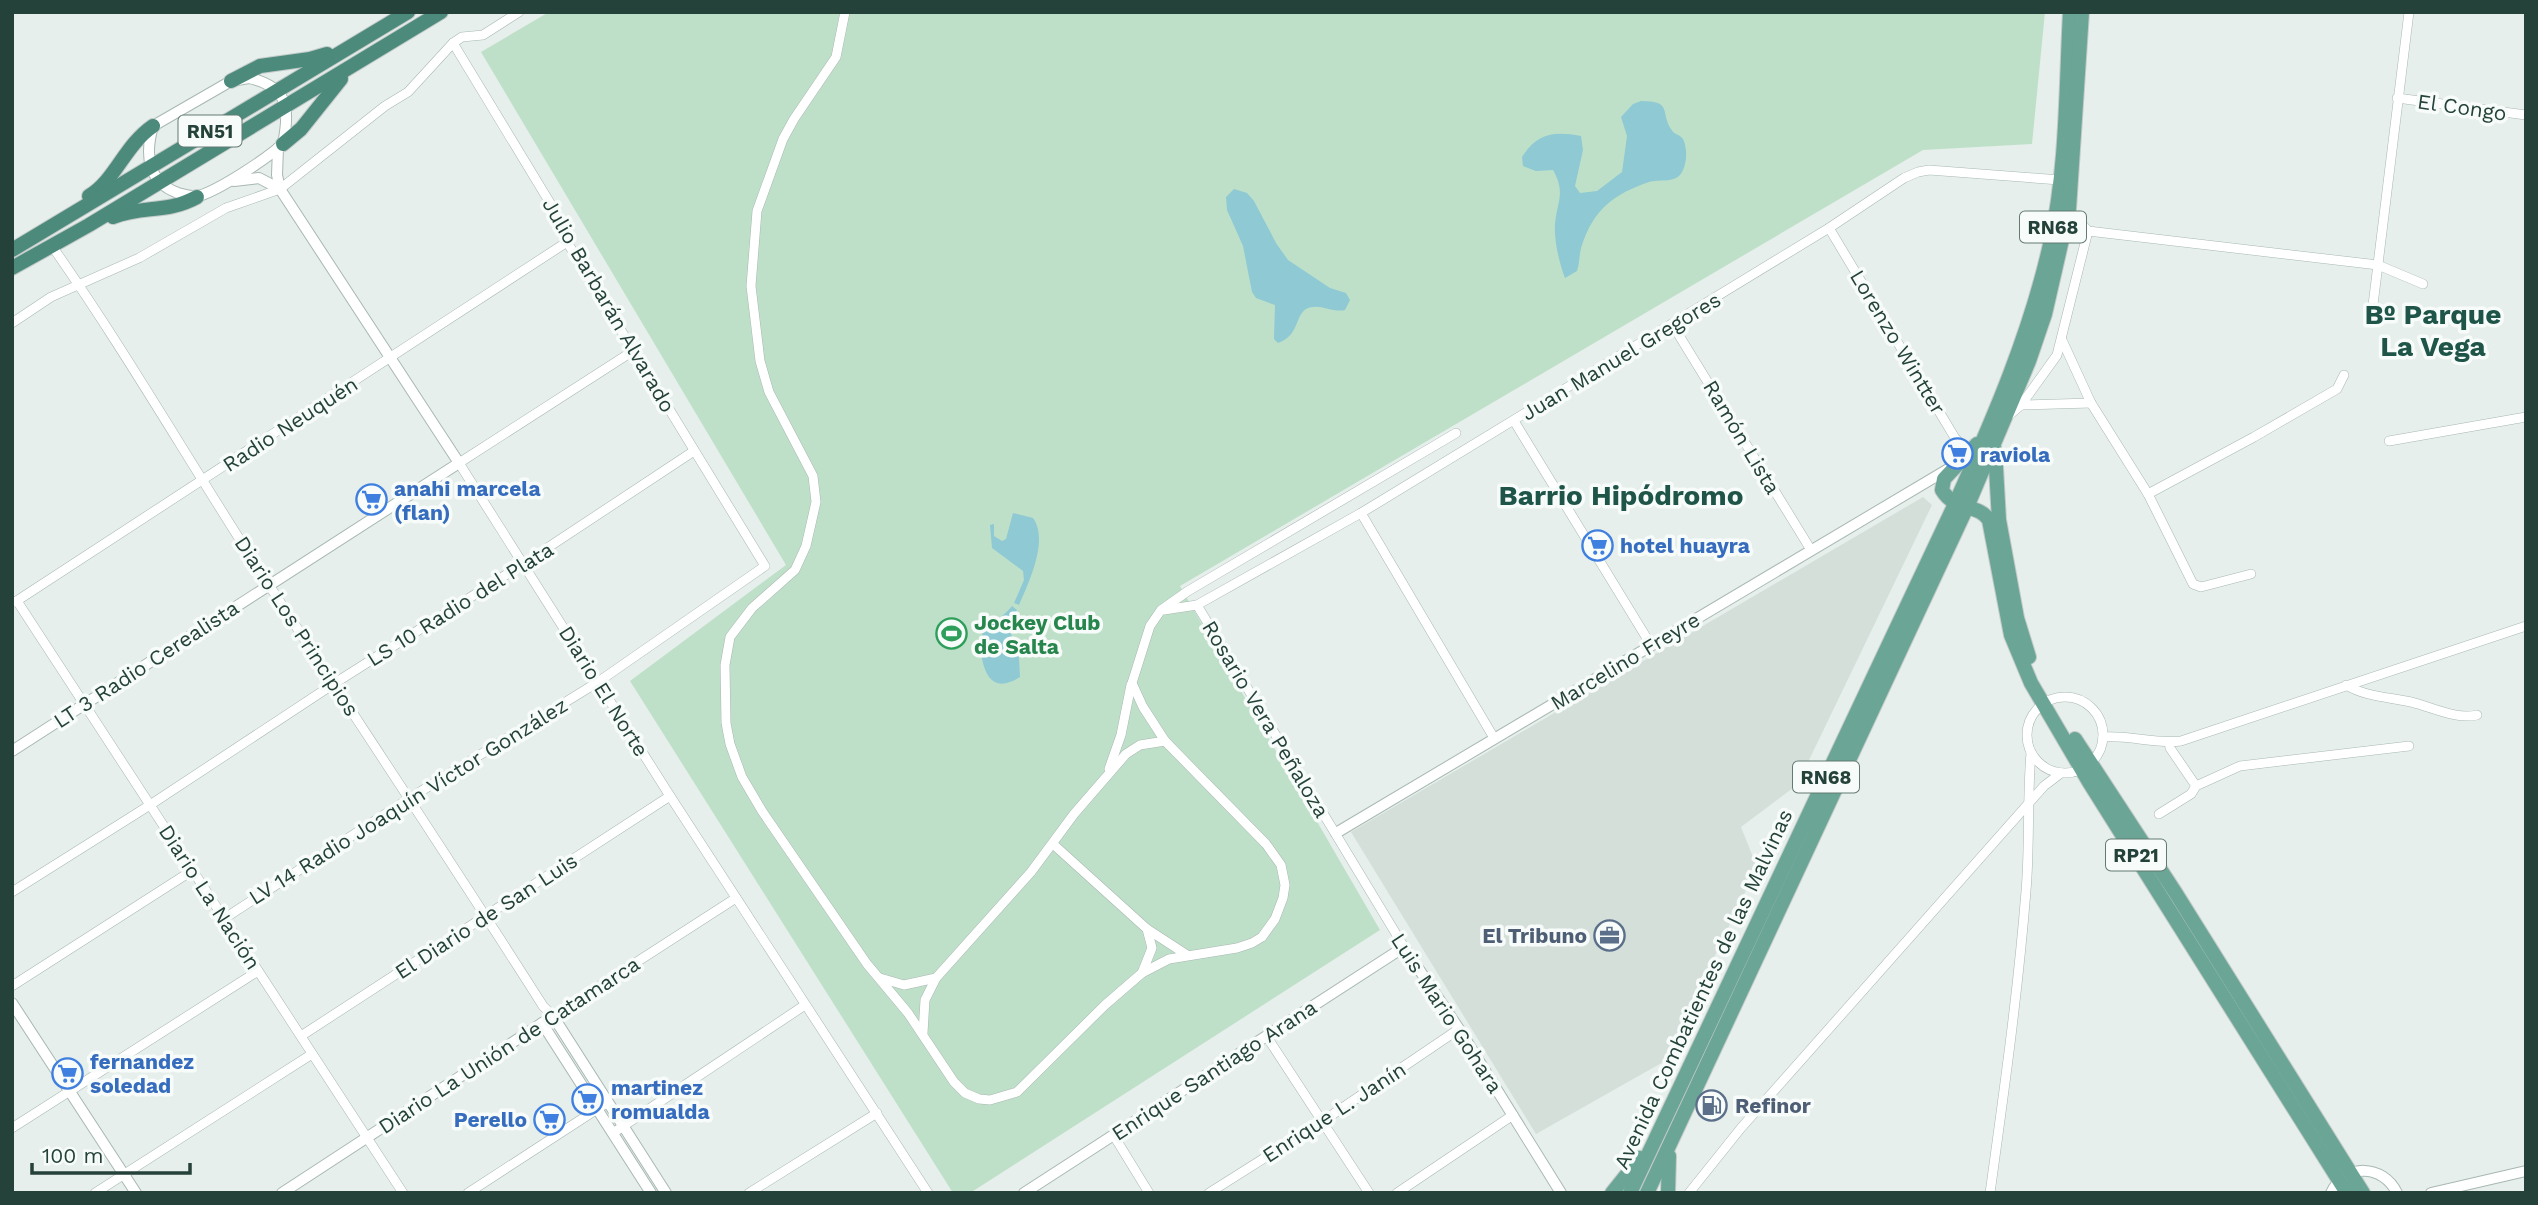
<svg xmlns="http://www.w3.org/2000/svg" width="2538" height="1205" viewBox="0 0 2538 1205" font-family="'Work Sans',sans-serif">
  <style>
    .built { fill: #d4dfda }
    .green { fill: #bfe0c8 }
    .water { fill: #8ec9d4 }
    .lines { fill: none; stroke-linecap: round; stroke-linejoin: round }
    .minor-casing { stroke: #a8b8b2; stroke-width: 10 }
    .tertiary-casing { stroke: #a8b8b2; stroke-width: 12 }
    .primary-casing { stroke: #c2cac8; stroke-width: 16 }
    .trunk-casing { stroke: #c2cac8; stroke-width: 16 }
    .minor { stroke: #fff; stroke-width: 9 }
    .tertiary { stroke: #fff; stroke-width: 10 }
    .primary { stroke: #6aa596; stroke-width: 14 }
    .trunk { stroke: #4c8a7c; stroke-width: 14 }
    .labels { text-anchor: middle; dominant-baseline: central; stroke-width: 7; stroke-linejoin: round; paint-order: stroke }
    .shield { fill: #f7fbf9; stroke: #637a73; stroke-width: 2 }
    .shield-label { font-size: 19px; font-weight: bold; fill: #24423a }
    .street-label { font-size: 21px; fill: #24423a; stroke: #f7fbf9 }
    .shop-label { font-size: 21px; font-weight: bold; fill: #366cbe; stroke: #f7fbf9; text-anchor: start }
    .leisure-label { font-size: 21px; font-weight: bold; fill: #27864d; stroke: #f7fbf9; text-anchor: start }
    .service-label { font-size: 21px; font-weight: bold; fill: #4e5e75; stroke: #f7fbf9; text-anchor: end }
    .district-label { font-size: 28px; font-weight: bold; fill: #1f5548; stroke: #f7fbf9 }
  </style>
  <rect width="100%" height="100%" fill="#e6efeb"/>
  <!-- built -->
  <path class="built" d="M1923 497 1932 505 1797 785 1741 827 1757 867 1665 1061 1536 1134 1351 832Z"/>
  <!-- green -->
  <path class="green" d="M549 12H2045L2032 144 1923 150 1180 586 1380 930 970 1193H953L630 681 786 565 481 52Z"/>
  <!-- water -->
  <g class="water">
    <path d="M1641 101C1673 101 1660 112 1671 129 1674 135 1680 134 1683 139 1688 149 1687 167 1680 175 1673 183 1658 179 1649 182 1614 194 1594 209 1582 245 1579 253 1580 262 1577 271L1565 278C1559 262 1554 241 1555 224 1557 201 1566 193 1553 170L1536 171 1523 166 1522 157C1537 133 1554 131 1581 136L1583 150 1575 186 1580 193 1597 191 1622 172 1627 136 1621 117 1633 104Z"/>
    <path d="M1234 189 1247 193 1254 201 1276 243 1288 260 1330 288 1346 293 1350 300 1345 310C1332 313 1318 302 1306 309 1295 316 1299 336 1278 343L1274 339 1275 305 1256 298 1252 292 1243 246 1227 210 1226 197Z"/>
    <path d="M1013 513 1033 518C1049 540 1029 582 1019 605L1014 603 1024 580 1023 571 992 548 990 525 994 524V536L1002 541 1006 539Z"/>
    <path d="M1012 606 1017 610 1008 625 1019 658 1020 677C998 691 987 682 982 659 981 653 979 643 981 637 985 626 1004 617 1012 606Z"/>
  </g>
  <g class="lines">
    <defs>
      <g id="minor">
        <path d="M845 12 836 57 794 119 783 139 757 211 751 286 760 361 769 392 813 476 816 502 806 546 795 570 752 608 730 637 725 665 726 723 730 744 742 777 762 811 867 964 908 1013 954 1082 965 1093 979 1099 990 1100 1017 1092 1105 1005 1142 973 1169 959 1237 948 1252 943 1262 937 1275 919 1283 898 1285 885 1281 865 1266 844 1165 741 1143 707 1132 683 1150 626 1161 610 1188 591 1456 433"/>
        <path d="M2397 98 2526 115"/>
        <path d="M2069 209 2088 231 2378 265 2423 284"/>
        <path d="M1829 228 1955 438 1969 453"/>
        <path d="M52 246C129 356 195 472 269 585 360 725 453 864 543 1006L553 1016 736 898"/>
        <path d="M2372 313 2409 12"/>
        <path d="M12 323 51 297 139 258 226 208 280 189 385 106 408 92 453 43 462 37 483 35 519 12"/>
        <path d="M1672 324 1811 550"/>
        <path d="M2062 340 2091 403 2148 494 2193 584 2201 587 2251 574"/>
        <path d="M633 351 459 463 670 796 928 1193"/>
        <path d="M2021 405 2091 403"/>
        <path d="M2007 417 2021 405 2057 355 2088 231"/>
        <path d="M1514 421 1651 645"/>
        <path d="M2389 441 2526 417"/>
        <path d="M2148 494 2254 437 2337 389 2344 375"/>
        <path d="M1361 513 1494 738"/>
        <path d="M17 601 403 1193"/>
        <path d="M15 602 567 242"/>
        <path d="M1197 605 1404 947"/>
        <path d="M1164 610 1197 605 1361 513 1829 228 1904 178 1918 172 1929 170 2060 180"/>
        <path d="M2346 685C2366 697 2389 697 2411 702 2432 707 2456 720 2477 715"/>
        <circle cx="2065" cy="735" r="38"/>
        <path d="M2103 737C2130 735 2155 744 2181 741L2526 626"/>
        <path d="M2169 742 2170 748 2196 786"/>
        <path d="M1109 769 1121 735 1131 685"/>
        <path d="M2159 814 2191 794 2196 786 2240 766 2409 746"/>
        <path d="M1053 844 1147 929 1187 955"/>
        <path d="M12 892 150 805 335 683 523 564 694 451"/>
        <path d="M225 918 410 798 598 682 765 566 567 242 564 226 453 43"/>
        <path d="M1142 973 1152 948 1147 929"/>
        <path d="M880 978 904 985 936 978"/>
        <path d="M12 986 193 870"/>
        <path d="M923 1033 925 1000 936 978 1031 872 1074 814 1126 754 1140 745 1165 741"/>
        <path d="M301 1036 670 796"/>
        <path d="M1267 1037 1369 1193"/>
        <path d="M12 1128 258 971"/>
        <path d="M613 1133 805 1005"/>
        <path d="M1114 1136 1149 1193"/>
        <path d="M95 1193 312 1054"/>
        <path d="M468 1193 608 1102"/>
        <path d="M749 1193 877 1113"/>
        <path d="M1209 1193 1323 1121 1459 1029"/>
        <path d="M1397 1193 1513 1115"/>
        <path d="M1689 1193 1741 1128 2044 786 2061 773"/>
        <path d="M1990 1193C2004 1092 2018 992 2026 891 2030 845 2027 799 2031 753"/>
      </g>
      <g id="tertiary">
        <path d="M249 78C289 87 290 109 283 144 266 159 221 189 199 196 193 197 185 195 178 193 147 182 145 154 153 126L231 81Z"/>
        <path d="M234 181 259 178 280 189"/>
        <path d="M12 751 459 463 280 189 277 175 278 148"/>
        <path d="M1336 833 1950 468"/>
        <path d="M12 1003 136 1193"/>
        <path d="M542 1023 651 1193"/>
        <path d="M282 1193 553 1016 666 1193"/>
        <path d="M1024 1193 1404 947 1459 1029 1561 1193"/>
        <path d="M2331 1193C2345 1163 2383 1164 2397 1193"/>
        <path d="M2431 1193 2526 1171"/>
      </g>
      <g id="primary">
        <path d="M1977 444 1944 479 1942 490C1955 512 1978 503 1989 520L2011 635 2031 683 2089 782 2347 1193"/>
        <path d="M1995 450 1999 520 2017 618 2029 657"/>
        <path d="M2075 739 2175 892 2363 1193"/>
        <path d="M1612 1193 1640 1158"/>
        <path d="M1630 1193 1955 504C1993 419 2031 332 2051 240 2067 167 2066 86 2070 12"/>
        <path d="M1647 1193 1967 507 2029 361 2045 314 2069 209 2082 12"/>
        <path d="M1668 1193 1669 1156"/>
      </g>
      <g id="trunk">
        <path d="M231 81 260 66 310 59 327 54"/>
        <path d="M283 144 301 129 341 79"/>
        <path d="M89 196C115 181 124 146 153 126"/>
        <path d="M113 217C143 205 166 214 197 197"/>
        <path d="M12 250 408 12"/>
        <path d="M12 268 89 225 441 12"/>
      </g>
    </defs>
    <!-- minor casing -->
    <use href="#minor" class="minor-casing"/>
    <!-- tertiary casing -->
    <use href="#tertiary" class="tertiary-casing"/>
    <!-- primary casing -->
    <use href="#primary" class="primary-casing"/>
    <!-- trunk casing -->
    <use href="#trunk" class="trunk-casing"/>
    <!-- minor -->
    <use href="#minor" class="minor"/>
    <!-- tertiary -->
    <use href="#tertiary" class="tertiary"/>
    <!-- primary -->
    <use href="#primary" class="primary"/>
    <!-- trunk -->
    <use href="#trunk" class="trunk"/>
  </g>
  <!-- icons -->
  <defs>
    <symbol id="supermarket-ring" viewBox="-11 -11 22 22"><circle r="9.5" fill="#f7fbf9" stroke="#3f7fe0" stroke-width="1.5"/><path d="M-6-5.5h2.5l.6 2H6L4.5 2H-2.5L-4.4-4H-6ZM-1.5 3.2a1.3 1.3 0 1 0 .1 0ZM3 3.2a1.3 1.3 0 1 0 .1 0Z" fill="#3f7fe0"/></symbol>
    <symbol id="stadium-ring" viewBox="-11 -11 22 22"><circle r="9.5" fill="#f7fbf9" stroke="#2e9e5b" stroke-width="1.5"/><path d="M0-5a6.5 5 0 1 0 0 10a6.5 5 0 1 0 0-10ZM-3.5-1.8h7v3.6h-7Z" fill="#2e9e5b"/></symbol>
    <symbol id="office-ring" viewBox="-11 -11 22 22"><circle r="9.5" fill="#f7fbf9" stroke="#5c6f8a" stroke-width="1.5"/><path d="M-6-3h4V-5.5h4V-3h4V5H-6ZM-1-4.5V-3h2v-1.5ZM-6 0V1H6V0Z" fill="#5c6f8a"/></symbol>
    <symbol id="fuel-ring" viewBox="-11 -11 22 22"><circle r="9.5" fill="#f7fbf9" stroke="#5c6f8a" stroke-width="1.5"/><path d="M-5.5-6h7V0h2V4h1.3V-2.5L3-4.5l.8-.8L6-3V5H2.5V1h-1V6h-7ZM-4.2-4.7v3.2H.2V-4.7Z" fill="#5c6f8a"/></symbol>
  </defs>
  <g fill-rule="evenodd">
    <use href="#supermarket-ring" x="1940" y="436" width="35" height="35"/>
    <use href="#supermarket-ring" x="354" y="482" width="35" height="35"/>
    <use href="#supermarket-ring" x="1580" y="528" width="35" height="35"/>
    <use href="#stadium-ring" x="934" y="616" width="35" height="35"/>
    <use href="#office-ring" x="1592" y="918" width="35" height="35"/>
    <use href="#supermarket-ring" x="50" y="1056" width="35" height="35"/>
    <use href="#supermarket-ring" x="570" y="1082" width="35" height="35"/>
    <use href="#fuel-ring" x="1694" y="1088" width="35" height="35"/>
    <use href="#supermarket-ring" x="532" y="1102" width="35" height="35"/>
  </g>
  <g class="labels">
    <!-- shield labels -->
    <g class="shield">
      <rect x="178.5" y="115.5" width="63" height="31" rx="5"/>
      <rect x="2020" y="211.5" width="66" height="31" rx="5"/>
      <rect x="1793" y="761.5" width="66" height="31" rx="5"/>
      <rect x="2106" y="839.5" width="60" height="31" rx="5"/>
    </g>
    <g class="shield-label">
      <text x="210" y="131">RN51</text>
      <text x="2053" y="227">RN68</text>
      <text x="1826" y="777">RN68</text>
      <text x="2136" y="855">RP21</text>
    </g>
    <!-- street labels -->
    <g class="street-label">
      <text transform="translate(2462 107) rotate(8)">El Congo</text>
      <text transform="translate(609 305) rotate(60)">Julio Barbarán Alvarado</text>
      <text transform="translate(1898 342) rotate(59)">Lorenzo Wintter</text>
      <text transform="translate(1621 356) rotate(-31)">Juan Manuel Gregores</text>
      <text transform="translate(290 424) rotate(-33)">Radio Neuquén</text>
      <text transform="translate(1742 437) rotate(59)">Ramón Lista</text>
      <text transform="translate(460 604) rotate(-32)">LS 10 Radio del Plata</text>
      <text transform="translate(297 626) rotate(57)">Diario Los Principios</text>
      <text transform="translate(1625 661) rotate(-31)">Marcelino Freyre</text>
      <text transform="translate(146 664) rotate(-33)">LT 3 Radio Cerealista</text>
      <text transform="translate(604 691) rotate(58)">Diario El Norte</text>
      <text transform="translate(1266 719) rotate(59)">Rosario Vera Peñaloza</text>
      <text transform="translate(408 801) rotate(-32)">LV 14 Radio Joaquín Víctor González</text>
      <text transform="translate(210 897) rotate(57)">Diario La Nación</text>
      <text transform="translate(486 916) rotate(-33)">El Diario de San Luis</text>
      <text transform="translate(1703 989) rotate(-65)">Avenida Combatientes de las Malvinas</text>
      <text transform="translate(1447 1013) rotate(57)">Luis Mario Gohara</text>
      <text transform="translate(509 1045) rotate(-33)">Diario La Unión de Catamarca</text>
      <text transform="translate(1214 1070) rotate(-33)">Enrique Santiago Arana</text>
      <text transform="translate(1334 1112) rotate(-33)">Enrique L. Janín</text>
    </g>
    <!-- shop labels -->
    <g class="shop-label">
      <text x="1980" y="454">raviola</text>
      <text x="394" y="488">anahi marcela<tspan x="394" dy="24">(flan)</tspan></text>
      <text x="1620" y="545">hotel huayra</text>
      <text x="90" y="1061">fernandez<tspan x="90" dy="24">soledad</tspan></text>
      <text x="611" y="1087">martinez<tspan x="611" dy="24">romualda</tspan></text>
      <text x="527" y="1119" text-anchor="end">Perello</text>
    </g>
    <!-- leisure labels -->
    <g class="leisure-label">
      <text x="974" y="622">Jockey Club<tspan x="974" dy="24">de Salta</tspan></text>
    </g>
    <!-- service labels -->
    <g class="service-label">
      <text x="1587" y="935">El Tribuno</text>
      <text x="1735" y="1105" text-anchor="start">Refinor</text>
    </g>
    <!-- district labels -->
    <g class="district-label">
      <text x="2433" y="314">Bº Parque<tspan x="2433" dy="32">La Vega</tspan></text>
      <text x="1621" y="495">Barrio Hipódromo</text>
    </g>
  </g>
  <!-- border -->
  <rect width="2538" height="1205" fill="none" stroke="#24423a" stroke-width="28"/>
  <!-- scale -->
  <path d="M32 1163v10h158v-10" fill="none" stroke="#24423a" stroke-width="3.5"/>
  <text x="42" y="1163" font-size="21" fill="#24423a" stroke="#f7fbf9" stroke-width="5" paint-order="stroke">100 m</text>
</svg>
